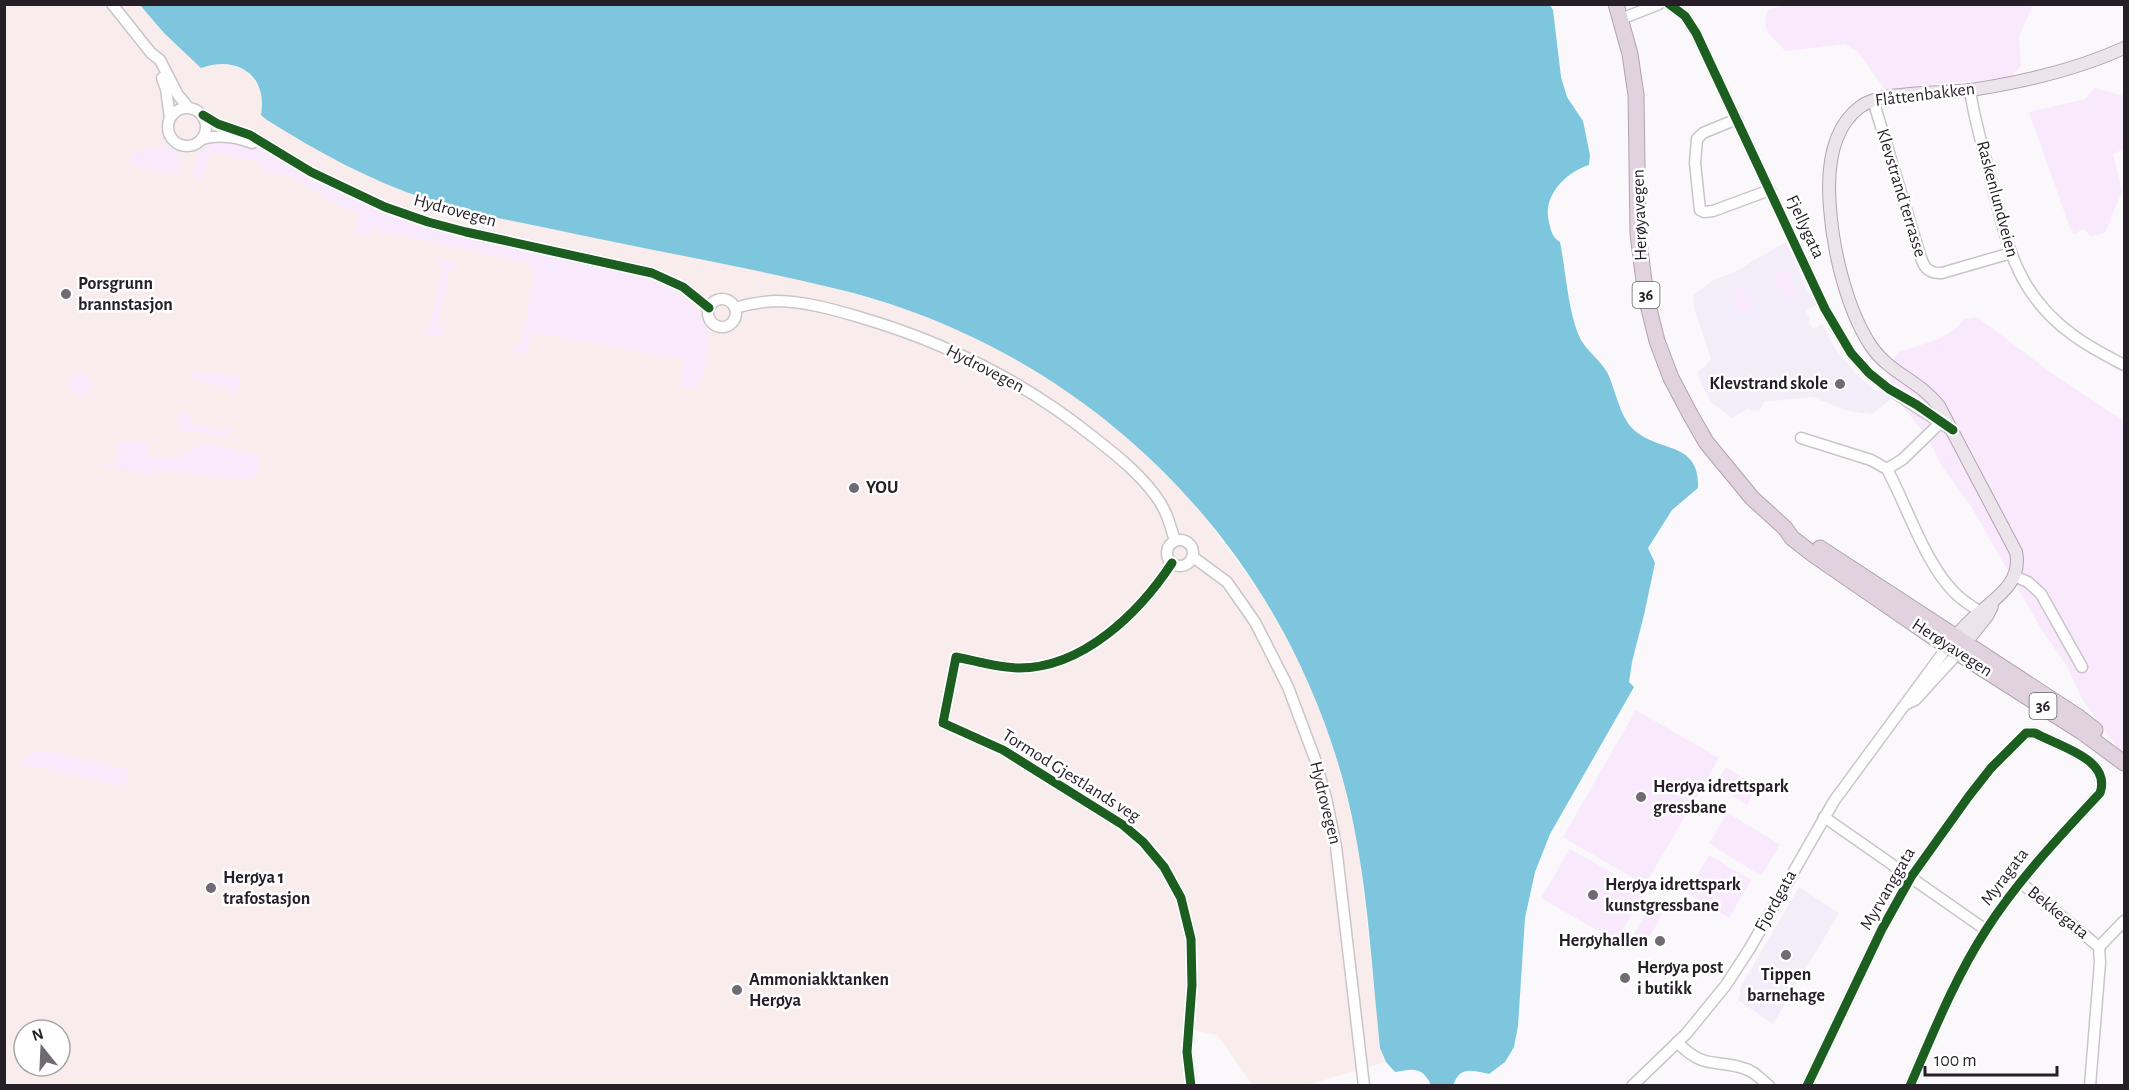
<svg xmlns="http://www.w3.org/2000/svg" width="2129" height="1090" viewBox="0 0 2129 1090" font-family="'Alegreya Sans',sans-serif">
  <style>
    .industrial { fill: #f9eced; fill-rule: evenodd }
    .education { fill: #f2edf8 }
    .green { fill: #f9e9fd }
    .water { fill: #7dc6dd }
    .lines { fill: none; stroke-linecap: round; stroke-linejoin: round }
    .minor-casing { stroke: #c9c5ca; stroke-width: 13 }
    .major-casing { stroke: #b2a3b1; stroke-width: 14 }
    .highway-casing { stroke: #b2a3b1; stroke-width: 17 }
    .minor { stroke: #fefefe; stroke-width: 10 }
    .major { stroke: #ece4eb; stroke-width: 12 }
    .highway { stroke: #e0d2de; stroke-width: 15 }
    .cycleway-casing { stroke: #fff; stroke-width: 13 }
    .cycleway { stroke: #1b5e20; stroke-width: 9 }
    .poi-dot { fill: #706b72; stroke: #fff; stroke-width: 2 }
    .labels { text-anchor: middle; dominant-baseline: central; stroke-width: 5; stroke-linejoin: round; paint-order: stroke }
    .shield { fill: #fff; stroke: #676268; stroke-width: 1.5 }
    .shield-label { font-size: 16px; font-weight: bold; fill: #261f28 }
    .street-label { font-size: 18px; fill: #261f28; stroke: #fff }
    .poi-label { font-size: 18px; font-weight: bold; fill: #261f28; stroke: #fff; text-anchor: start }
  </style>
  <rect width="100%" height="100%" fill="#faf8fb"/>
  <!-- industrial -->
  <path class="industrial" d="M5 4 140 5 164 33 211 64 225 63 236 66 248 72 260 89 263 104 261 115 905 309 963 332 1002 350 1059 385 1095 411 1135 443 1170 477 1203 515 1258 589 1298 658 1319 708 1333 748 1344 785 1358 844 1382 1056 1386 1062 1307 1085H1253L1217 1035 1187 1029 1191 1085 5 1086ZM24 1030H60V1066H24Z"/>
  <!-- education -->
  <g class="education">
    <path d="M1786 242 1808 292 1818 304 1806 311 1810 320 1808 321 1810 325 1813 329 1822 324 1834 347 1856 374 1875 391 1880 390 1895 396 1872 414 1848 411 1812 397 1764 402 1759 411 1747 409 1732 418 1711 402 1697 374 1711 359 1695 311 1693 295 1715 279 1731 274Z"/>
    <path d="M1799 887 1839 913 1773 1024 1738 1000 1740 996V988Z"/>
  </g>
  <!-- green -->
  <g class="green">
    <path d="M1786 5H2033L2019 36 2021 66 2009 78 1906 87 1889 95 1858 52 1845 44 1785 51C1773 36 1758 30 1769 9Z"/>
    <path d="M2095 88 2124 96V149L2113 154 2122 191 2105 233 2091 236 2083 229 2074 234 2070 228 2029 112 2085 99Z"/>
    <path d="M214 141C223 141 233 141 241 142 269 149 293 169 318 181 348 197 378 211 410 221 449 234 489 243 529 252 579 262 719 275 707 350 706 362 705 380 695 388H684L681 385 684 359 532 332 528 348 523 354 515 352 514 345 521 346 536 271 530 269 531 263 371 229 369 235 355 233 359 213 351 211 289 176 261 170 263 163 211 152 208 167H204L202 179 193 178 198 153Z"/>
    <path d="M158 147C178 145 180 158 180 175L131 165 132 153Z"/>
    <path d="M438 259 454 261 458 265 457 268 450 267 437 329 444 331 442 336C437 338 426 335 423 331V327L430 328 443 266 436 264Z"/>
    <path d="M1786 269 1799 295 1785 302 1772 277Z"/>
    <path d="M1742 285 1754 307 1740 314 1728 292Z"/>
    <path d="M1977 317 2057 377 2124 421V758L2081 697 2067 666 2043 632 1971 506 1940 464 1929 439 1896 398 1888 373 1898 352C1919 345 1951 339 1964 319Z"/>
    <path d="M191 372C208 376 224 373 241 376L238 391 230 394 231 388 193 379Z"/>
    <circle cx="80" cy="384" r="11"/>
    <path d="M186 410 191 418 190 425 223 432 224 426 231 427 230 433 222 437 179 429 182 412Z"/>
    <path d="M121 441 150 445 147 456 162 459 163 457 174 459 204 443 256 455 259 459 258 473 248 479 159 470 149 475 99 464 100 462 116 465Z"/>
    <path d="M1636 710 1719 758 1645 885 1563 837Z"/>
    <path d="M38 750 128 769 125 786 18 763Z"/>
    <path d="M1726 767 1758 787 1747 805 1715 785Z"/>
    <path d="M1728 813 1780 845 1761 876 1709 843Z"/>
    <path d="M1570 849 1645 892 1616 941 1541 898Z"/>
    <path d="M1709 855 1751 880 1729 918 1687 893Z"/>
    <path d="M1650 906 1663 914 1645 944 1632 937Z"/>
  </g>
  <!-- water -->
  <path class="water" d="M140 5H1550L1553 10 1561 77 1567 97 1583 121 1590 155 1589 165C1566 172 1542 196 1549 222 1551 231 1552 237 1560 242 1566 271 1568 314 1581 340 1588 352 1600 360 1607 372 1616 390 1619 416 1634 430 1660 453 1700 441 1698 488L1672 510 1648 548 1655 563 1644 615 1632 662 1629 682 1634 687 1550 834 1535 872 1525 918 1518 1026 1514 1047 1505 1062 1489 1074C1472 1071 1460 1065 1453 1086L1431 1085C1422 1066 1413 1069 1395 1072L1386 1062 1380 1048C1371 960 1367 869 1344 784 1277 535 1080 345 829 287 737 265 644 249 552 229 510 220 467 213 426 199 369 180 318 152 267 120L261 115C268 75 237 55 201 68L164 33Z"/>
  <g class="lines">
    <defs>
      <g id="minor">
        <path d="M112 4 151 53 160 60 178 95 188 107"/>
        <path d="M1669 4 1685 16 1696 33 1825 309 1851 353 1869 373 1889 389 1950 429"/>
        <path d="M1621 19 1659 4"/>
        <path d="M162 78 166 89 170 118"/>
        <path d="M1970 90C1974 120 1984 150 1991 180 2007 244 2016 294 2073 335 2089 347 2107 356 2124 365"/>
        <path d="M1873 100 1919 252C1923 265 1926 274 1942 273L2011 253"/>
        <circle cx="187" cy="127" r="19"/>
        <path d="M203 115 218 124 250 135 311 172 385 207 428 222 466 232 652 273 683 287 709 308"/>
        <path d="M1737 119 1703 133 1697 139 1695 163 1700 210 1704 212 1713 211 1770 190"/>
        <path d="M202 139C220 134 235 136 252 143"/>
        <circle cx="722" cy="313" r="14"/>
        <path d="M735 308C748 304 761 302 775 301 803 301 832 309 859 317 945 342 1023 381 1092 436 1115 454 1138 472 1155 495 1166 509 1170 524 1175 541"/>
        <path d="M1801 438 1871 460 1887 469 1903 459 1941 422"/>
        <path d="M1887 469C1907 506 1926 566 1956 594 1965 603 1977 609 1986 616"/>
        <circle cx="1180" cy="553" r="13"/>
        <path d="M1193 557 1227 582 1255 622 1288 687 1315 759 1326 798 1336 846 1364 1086"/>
        <path d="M1172 563C1139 613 1083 668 1019 668 998 668 976 661 956 657L943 723 1003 750 1123 825 1143 842 1164 867 1181 898 1191 939 1192 985 1187 1052 1191 1086"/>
        <path d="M2014 576 2028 582 2041 594 2082 667"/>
        <path d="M1906 704 1915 700 1958 653"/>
        <path d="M1824 817 1986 930"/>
        <path d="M2021 883 2099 947 2100 962 2090 1086"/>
        <path d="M2099 947 2124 921"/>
        <path d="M1677 1042C1705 1071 1715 1058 1746 1069 1755 1072 1761 1079 1769 1086"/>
        <path d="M1632 1086 1686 1034 1726 985 1750 948 1834 801 1948 646"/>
        <path d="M1807 1086 1882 929 1911 877 1969 796 1991 768 2026 733H2035C2058 746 2112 759 2100 793 2059 837 2018 880 1986 930 1955 978 1933 1033 1910 1086"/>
      </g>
      <g id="major">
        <path d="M1950 643C1959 632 1969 621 1980 612 1999 596 2022 581 2016 552L1939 406C1920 381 1889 373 1871 346 1847 310 1833 251 1830 208 1827 173 1829 130 1860 107 1883 90 1941 94 1971 90 2023 82 2076 70 2124 48"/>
        <path d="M1960 650 1987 616 1992 606"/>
      </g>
      <g id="highway">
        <path d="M1616 4 1630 54 1636 95 1638 234 1646 297 1657 341 1671 378 1690 414 1706 442 1752 498 1785 528 1792 538 1814 555 1933 637 2082 732 2124 763"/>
        <path d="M1820 548 2077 716 2095 730"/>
      </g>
    </defs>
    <!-- minor casing -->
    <use href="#minor" class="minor-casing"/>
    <!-- major casing -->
    <use href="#major" class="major-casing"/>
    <!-- highway casing -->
    <use href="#highway" class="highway-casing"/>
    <!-- minor -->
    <use href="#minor" class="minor"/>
    <!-- major -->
    <use href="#major" class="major"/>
    <!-- highway -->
    <use href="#highway" class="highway"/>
    <defs>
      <g id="cycleway">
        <path d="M1669 4 1685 16 1696 33 1825 309 1851 353 1869 373 1889 389 1917 405 1953 430"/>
        <path d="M203 115 218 124 250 135 311 172 385 207 428 222 466 232 652 273 683 287 709 308"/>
        <path d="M1172 563C1139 613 1083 668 1019 668 998 668 976 661 956 657L943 723 1003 750 1123 825 1143 842 1164 867 1181 898 1191 939 1192 985 1187 1052 1191 1086"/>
        <path d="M1807 1086 1882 929 1911 877 1969 796 1991 768 2026 733H2035C2058 746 2112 759 2100 793 2059 837 2018 880 1986 930 1955 978 1933 1033 1910 1086"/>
      </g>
    </defs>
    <!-- cycleway casing -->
    <use href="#cycleway" class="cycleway-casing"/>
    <!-- cycleway -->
    <use href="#cycleway" class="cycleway"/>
  </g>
  <!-- markers -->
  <g class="poi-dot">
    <circle cx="66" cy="294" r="6"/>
    <circle cx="1840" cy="384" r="6"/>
    <circle cx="854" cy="488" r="6"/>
    <circle cx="1641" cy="797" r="6"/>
    <circle cx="211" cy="888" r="6"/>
    <circle cx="1593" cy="895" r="6"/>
    <circle cx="1660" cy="941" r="6"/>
    <circle cx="1786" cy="955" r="6"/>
    <circle cx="1625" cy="978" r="6"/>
    <circle cx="737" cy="990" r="6"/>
  </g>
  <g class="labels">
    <!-- shield labels -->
    <g class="shield">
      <rect x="1632.5" y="282" width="27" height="26" rx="4.5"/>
      <rect x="2029.5" y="693" width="27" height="26" rx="4.5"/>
    </g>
    <g class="shield-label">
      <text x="1646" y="295">36</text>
      <text x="2043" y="706">36</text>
    </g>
    <!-- street labels -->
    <g class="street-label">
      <text transform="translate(1925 95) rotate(-7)">Flåttenbakken</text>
      <text transform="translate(1901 193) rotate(73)">Klevstrand terrasse</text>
      <text transform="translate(1997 199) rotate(75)">Raskenlundveien</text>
      <text transform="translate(455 211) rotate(15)">Hydrovegen</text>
      <text transform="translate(1640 215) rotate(-92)">Herøyavegen</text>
      <text transform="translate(1805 227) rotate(65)">Fjellygata</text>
      <text transform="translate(985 369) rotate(27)">Hydrovegen</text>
      <text transform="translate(1952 648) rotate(33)">Herøyavegen</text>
      <text transform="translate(1071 776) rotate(32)">Tormod Gjestlands veg</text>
      <text transform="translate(1325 803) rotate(76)">Hydrovegen</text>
      <text transform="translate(2005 877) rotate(-53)">Myragata</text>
      <text transform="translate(1888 889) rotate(-60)">Myrvanggata</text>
      <text transform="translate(1776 901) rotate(-61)">Fjordgata</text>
      <text transform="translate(2058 913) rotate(39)">Bekkegata</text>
    </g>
    <!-- poi labels -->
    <g class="poi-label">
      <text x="78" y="284">Porsgrunn<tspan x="78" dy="21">brannstasjon</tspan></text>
      <text x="1828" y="384" text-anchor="end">Klevstrand skole</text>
      <text x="866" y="488">YOU</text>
      <text x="1653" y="787">Herøya idrettspark<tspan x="1653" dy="21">gressbane</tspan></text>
      <text x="223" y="878">Herøya 1<tspan x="223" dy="21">trafostasjon</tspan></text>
      <text x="1605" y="885">Herøya idrettspark<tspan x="1605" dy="21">kunstgressbane</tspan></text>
      <text x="1648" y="941" text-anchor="end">Herøyhallen</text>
      <text x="1637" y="968">Herøya post<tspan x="1637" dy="21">i butikk</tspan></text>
      <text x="1786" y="975" text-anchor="middle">Tippen<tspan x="1786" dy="21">barnehage</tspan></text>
      <text x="749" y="980">Ammoniakktanken<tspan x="749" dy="21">Herøya</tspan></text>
    </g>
  </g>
  <!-- border -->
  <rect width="2129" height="1090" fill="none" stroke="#261f28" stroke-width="12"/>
  <!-- north arrow -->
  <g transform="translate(42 1048) rotate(342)"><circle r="28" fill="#ffffff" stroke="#a8a5a9" stroke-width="1.5"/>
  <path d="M0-4.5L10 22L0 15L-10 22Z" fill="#706b72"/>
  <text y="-9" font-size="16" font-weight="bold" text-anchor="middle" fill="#261f28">N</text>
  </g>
  <!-- scale -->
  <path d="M1925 1066v9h132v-9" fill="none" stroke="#261f28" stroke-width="3"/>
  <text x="1934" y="1066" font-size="18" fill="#261f28" stroke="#ffffff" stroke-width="4.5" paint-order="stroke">100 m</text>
</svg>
